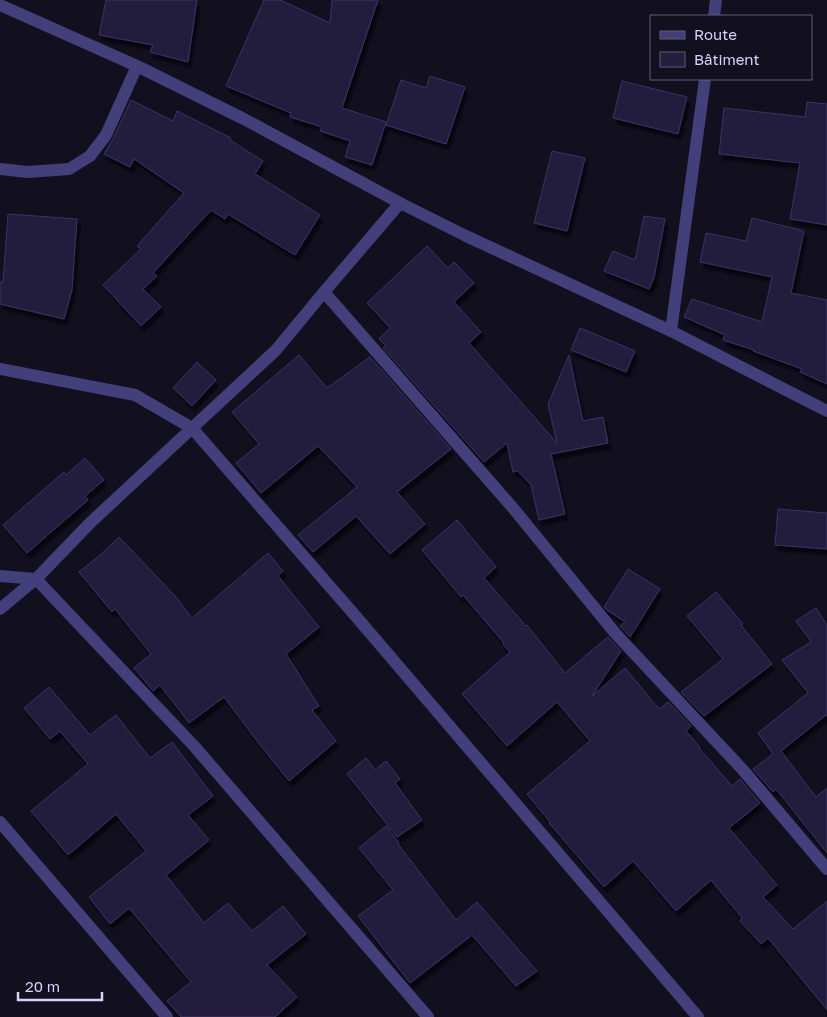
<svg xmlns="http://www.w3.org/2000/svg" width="827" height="1017" viewBox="0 0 827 1017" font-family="'Golos Text',sans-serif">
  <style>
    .building { fill: #241d3e; stroke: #3d3168; filter: url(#shadow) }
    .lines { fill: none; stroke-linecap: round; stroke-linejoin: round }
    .minor { stroke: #423f7a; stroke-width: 12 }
  </style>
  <defs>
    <filter id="shadow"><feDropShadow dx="3" dy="5.5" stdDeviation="1" flood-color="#0009"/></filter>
  </defs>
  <rect width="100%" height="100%" fill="#120f1f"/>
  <!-- building -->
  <g class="building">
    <path d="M106 0H197L188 62 150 52 153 45 99 35Z"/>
    <path d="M264 0H280L330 23 332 0H378L342 108 386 122 372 165 345 157 350 141 320 131 322 127 290 117 291 113 226 86Z"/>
    <path d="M430 76 465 87 446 144 386 125 401 80 426 88Z"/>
    <path d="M622 81 687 97 678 134 613 118Z"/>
    <path d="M131 100 173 121 177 111 231 138 230 140 263 161 255 174 320 215 295 255 228 214 225 219 211 210 153 273 157 276 143 289 161 307 141 326 103 285 141 249 137 246 184 193 134 159 130 167 104 154 113 139Z"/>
    <path d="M807 102 827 104V225L790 219 800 163 719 154 724 108 805 117Z"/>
    <path d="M552 151 585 158 567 231 534 223Z"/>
    <path d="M8 214 77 219 72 290 64 319 0 304V282H3Z"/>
    <path d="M644 216 665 219 654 278 649 289 604 271 613 251 635 260Z"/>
    <path d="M752 218 804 231 791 293 827 300V384L800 372 802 369 753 351 754 350 723 340 725 335 684 317 692 299 762 322 772 277 700 262 706 233 746 241Z"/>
    <path d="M427 246 448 268 454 262 474 283 454 302 481 332 469 343 557 443 548 404 569 355 583 421 603 417 608 443 551 454 565 514 539 520 531 485 518 471 513 472 507 443 484 462 383 348 386 346 379 339 390 328 367 303Z"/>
    <path d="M580 328 635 351 626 372 571 350Z"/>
    <path d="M299 355 327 388 370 357 451 449 397 492 425 524 390 554 356 516 313 552 298 535 357 487 318 446 261 493 236 463 259 444 232 412Z"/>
    <path d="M197 362 216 380 192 406 173 388Z"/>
    <path d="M85 458 104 480 85 496 88 500 27 553 3 525 64 472 66 475Z"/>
    <path d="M778 509 827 513V549L775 545Z"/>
    <path d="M457 520 496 567 484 578 526 626 527 625 565 673 608 637 621 651 592 696 625 668 659 709 668 702 691 726 686 731 700 747 699 748 732 786 740 779 760 803 729 828 777 885 763 897 793 929 827 901V1010L768 938 761 944 740 921 742 918 711 880 676 911 633 861 604 887 549 823 550 822 527 794 590 741 557 702 507 746 462 694 510 652 503 644 504 643 463 595 461 597 422 550Z"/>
    <path d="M119 537 176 597 192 618 268 553 283 571 278 576 319 627 286 654 319 706 312 710 336 741 289 781 257 741 224 697 189 723 160 685 153 691 134 668 151 654 115 609 112 612 79 572 99 556Z"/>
    <path d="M628 569 660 589 630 637 620 626 625 622 607 610 604 607Z"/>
    <path d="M716 592 743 624 741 625 772 664 704 716 681 692 723 659 687 616Z"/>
    <path d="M816 608 827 625V716L826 715 781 751 816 797 827 788V853L776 789 773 792 753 769 773 754 758 733 808 693 782 660 811 642 796 621Z"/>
    <path d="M49 687 90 735 116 715 150 758 172 742 213 796 188 815 209 840 166 875 204 923 228 903 252 931 283 906 306 934 267 965 297 997 275 1017H181L167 1001 191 982 129 908 110 924 89 897 146 851 116 814 68 855 31 811 88 764 60 731 50 739 24 708Z"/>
    <path d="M366 758 375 770 386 761 400 779 395 783 422 820 397 837 347 774Z"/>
    <path d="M386 826 399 843 398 844 456 920 477 902 537 971 516 986 472 935 410 983 358 916 393 890 359 848Z"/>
  </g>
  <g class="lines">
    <!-- minor -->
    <g class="minor">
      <path d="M0 5 137 66 244 119 400 203 466 236 671 331 827 411"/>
      <path d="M714 16 716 0"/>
      <path d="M0 169 28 172 69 169 90 156 106 135 137 66"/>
      <path d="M324 292 513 508 615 633 743 770 827 869"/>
      <path d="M671 331 705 79"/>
      <path d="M0 369 135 395 192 428 359 620 698 1017"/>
      <path d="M0 576 36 579 194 746 428 1017"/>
      <path d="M0 609 36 579 90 523 276 350 324 292 400 203"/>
      <path d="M0 822 167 1017"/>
    </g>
  </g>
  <!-- legend -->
  <rect x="650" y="15" width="162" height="65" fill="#120f1f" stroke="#615d77"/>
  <rect x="660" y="31" width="25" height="8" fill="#423f7a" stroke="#615d77"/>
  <text x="694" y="40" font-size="15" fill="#d7d2fa">Route</text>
  <rect x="660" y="52" width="25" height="15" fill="#241d3e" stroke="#615d77"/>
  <text x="694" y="65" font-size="15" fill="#d7d2fa">Bâtiment</text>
  <!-- scale -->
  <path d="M18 992v8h84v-8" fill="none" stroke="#d7d2fa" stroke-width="2.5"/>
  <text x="25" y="992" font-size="15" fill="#d7d2fa" stroke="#120f1f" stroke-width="4" paint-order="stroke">20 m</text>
</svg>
